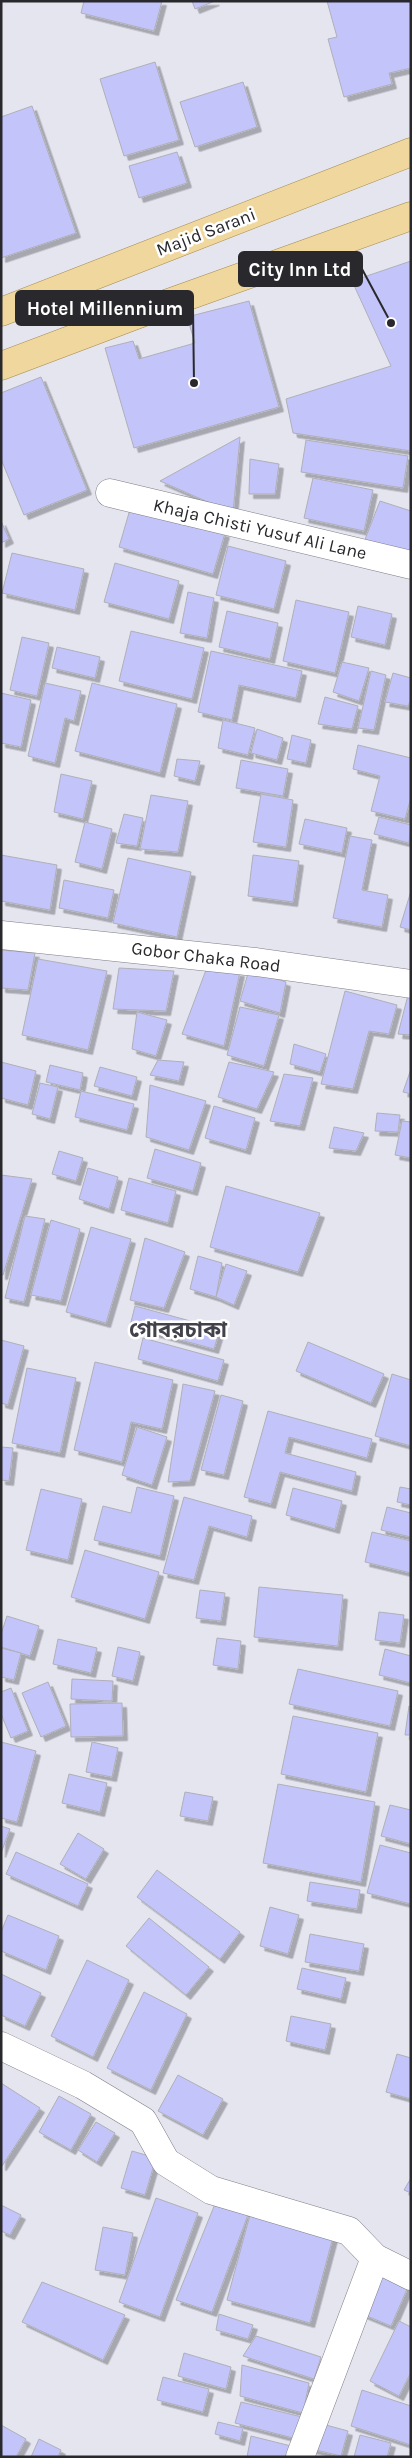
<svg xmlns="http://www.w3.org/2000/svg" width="412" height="2458" viewBox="0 0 412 2458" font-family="Karla,'Noto Sans Bengali',sans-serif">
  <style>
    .building { fill: #c3c4f9; stroke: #afafba; filter: url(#shadow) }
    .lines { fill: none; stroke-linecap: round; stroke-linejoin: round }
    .minor-casing { stroke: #7d7d87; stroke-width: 29 }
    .major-casing { stroke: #a4894c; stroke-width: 29 }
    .minor { stroke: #fff; stroke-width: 28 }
    .major { stroke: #f0d79d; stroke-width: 28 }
    .labels { text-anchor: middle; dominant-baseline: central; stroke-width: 5; stroke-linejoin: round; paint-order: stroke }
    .street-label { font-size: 18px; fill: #29292d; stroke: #fff }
    .district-label { font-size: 22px; font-weight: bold; fill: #42424b; stroke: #fff }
    .leader { fill: none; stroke: #29292d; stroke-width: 2 }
    .callout-dot { fill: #29292d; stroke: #fff; stroke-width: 2 }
    .callout { fill: #29292d; stroke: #29292d; stroke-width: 2 }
    .callout-label { font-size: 19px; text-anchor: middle; font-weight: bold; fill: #fff }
  </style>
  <defs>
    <filter id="shadow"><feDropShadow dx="4.5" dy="4.5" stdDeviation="0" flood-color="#0004"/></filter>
  </defs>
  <rect width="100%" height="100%" fill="#e4e5ef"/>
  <!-- building -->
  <g class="building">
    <path d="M84 1H162L154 31 81 13Z"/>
    <path d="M192 1H215L195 9Z"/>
    <path d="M327 1H411V68L389 73 392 84 344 97 328 39 337 37Z"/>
    <path d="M155 62 179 140 124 156 100 79Z"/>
    <path d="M243 82 257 127 195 147 180 102Z"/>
    <path d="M32 106 76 233 1 258V117Z"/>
    <path d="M177 152 187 183 139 198 129 166Z"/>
    <path d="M411 261V451L293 433 286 399 391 366 352 281Z"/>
    <path d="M249 301 279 407 134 448 105 348 133 341 139 359 195 343 187 317Z"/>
    <path d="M41 377 87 490 24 515 1 459V393Z"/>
    <path d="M240 437 233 513 160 481Z"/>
    <path d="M306 440 408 456 403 488 301 472Z"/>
    <path d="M250 459 279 464 275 494H249Z"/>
    <path d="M313 478 373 490 364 531 304 518Z"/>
    <path d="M380 501 411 511V556L364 542Z"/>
    <path d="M131 506 225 533 213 574 119 547Z"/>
    <path d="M1 521 9 539 1 543Z"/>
    <path d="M228 546 286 561 274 609 216 595Z"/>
    <path d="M12 553 84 569 75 610 2 593Z"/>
    <path d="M115 563 179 581 169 619 104 602Z"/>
    <path d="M188 592 214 598 207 638 180 633Z"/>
    <path d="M296 600 349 612 335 673 283 661Z"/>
    <path d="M358 606 392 614 385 645 351 637Z"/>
    <path d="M227 611 278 623 270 659 219 647Z"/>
    <path d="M131 631 204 648 192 699 119 681Z"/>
    <path d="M22 637 49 643 37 696 10 690Z"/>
    <path d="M57 647 100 657 95 678 52 668Z"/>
    <path d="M211 651 302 671 296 698 239 685 232 720 198 712Z"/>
    <path d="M342 662 369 668 359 701 333 692Z"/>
    <path d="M371 671 386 675 374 730 358 728Z"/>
    <path d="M393 673 411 678V699L408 706 385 702Z"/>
    <path d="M45 683 81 691 74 721 65 718 55 763 28 756Z"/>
    <path d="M92 683 177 704 160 773 75 751Z"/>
    <path d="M1 693 31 700 21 747 1 743Z"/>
    <path d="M325 697 358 706 352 729 318 724Z"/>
    <path d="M223 720 255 728 248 755 218 748Z"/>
    <path d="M257 729 283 738 277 760 251 753Z"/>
    <path d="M292 735 311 740 306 763 287 759Z"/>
    <path d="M358 745 411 758V797L405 819 371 811 380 776 353 769Z"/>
    <path d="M177 759 200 761 195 781 174 776Z"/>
    <path d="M241 760 288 769 283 796 236 788Z"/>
    <path d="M61 774 92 781 83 819 54 812Z"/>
    <path d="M261 794 293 800 286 847 253 842Z"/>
    <path d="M151 795 188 801 178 852 140 849Z"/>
    <path d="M124 814 143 818 137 846 116 843Z"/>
    <path d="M379 817 411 825 409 843 374 834Z"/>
    <path d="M305 819 347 828 342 853 299 844Z"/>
    <path d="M85 822 112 829 102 869 75 862Z"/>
    <path d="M350 836 372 840 362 890 388 895 382 927 333 918Z"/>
    <path d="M1 855 57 865 50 910 1 901Z"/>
    <path d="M253 855 299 861 293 902 248 896Z"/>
    <path d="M128 858 191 872 177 937 113 923Z"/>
    <path d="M64 880 114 890 108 918 59 908Z"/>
    <path d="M411 891V930L400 927Z"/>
    <path d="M1 950 35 953 28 990 1 988Z"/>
    <path d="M38 959 107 971 88 1050 22 1035Z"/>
    <path d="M119 968 174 971 166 1011 113 1009Z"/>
    <path d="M206 970 240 972 224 1046 182 1034Z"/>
    <path d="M249 970 286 982 280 1013 240 1001Z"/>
    <path d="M345 991 397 1005 389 1034 369 1031 353 1089 321 1084Z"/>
    <path d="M408 995H411V1035L398 1034Z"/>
    <path d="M240 1007 279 1015 264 1066 227 1055Z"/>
    <path d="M137 1012 167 1020 156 1056 132 1049Z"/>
    <path d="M294 1044 326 1054 320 1072 290 1064Z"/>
    <path d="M158 1060 184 1062 179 1081 150 1075Z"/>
    <path d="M1 1062 36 1071 28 1105 1 1098Z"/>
    <path d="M229 1062 274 1072 257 1109 218 1097Z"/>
    <path d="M50 1065 83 1073 80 1090 46 1082Z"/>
    <path d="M100 1067 137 1077 132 1096 94 1086Z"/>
    <path d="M411 1069V1094L403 1092Z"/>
    <path d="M284 1074 313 1078 300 1126 270 1121Z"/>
    <path d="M40 1083 58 1087 50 1119 32 1114Z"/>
    <path d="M150 1085 206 1101 189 1150 146 1137Z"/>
    <path d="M81 1091 134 1104 127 1130 75 1117Z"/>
    <path d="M214 1106 255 1118 246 1150 205 1138Z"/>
    <path d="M377 1113 400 1115 398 1132 375 1131Z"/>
    <path d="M402 1121 411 1122V1158L395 1155Z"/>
    <path d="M334 1127 364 1133 356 1151 329 1148Z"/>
    <path d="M155 1149 201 1163 193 1191 147 1178Z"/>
    <path d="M59 1151 83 1158 76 1181 52 1174Z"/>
    <path d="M88 1168 118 1177 109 1209 79 1199Z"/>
    <path d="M1 1175 32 1179 3 1275H1Z"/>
    <path d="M129 1178 176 1191 168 1223 121 1210Z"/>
    <path d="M226 1186 320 1213 298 1272 210 1247Z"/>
    <path d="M25 1216 45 1219 24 1302 5 1298Z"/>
    <path d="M51 1220 80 1229 61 1301 31 1295Z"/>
    <path d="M91 1227 131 1239 106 1323 66 1312Z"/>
    <path d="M145 1238 185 1252 164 1308 130 1300Z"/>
    <path d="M198 1256 222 1263 216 1297 190 1289Z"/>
    <path d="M226 1264 247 1271 234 1305 216 1297Z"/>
    <path d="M135 1306 220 1329 214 1349 130 1326Z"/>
    <path d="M143 1338 224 1360 218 1381 138 1359Z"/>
    <path d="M1 1340 24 1346 8 1405 1 1403Z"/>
    <path d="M308 1342 384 1374 371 1403 296 1371Z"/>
    <path d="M95 1362 173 1380 162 1429 131 1422 122 1462 74 1450Z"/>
    <path d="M27 1368 76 1378 60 1453 12 1443Z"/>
    <path d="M392 1374 411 1380V1446L375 1436Z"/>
    <path d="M183 1384 215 1391 190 1481 168 1482Z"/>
    <path d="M221 1395 243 1401 224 1475 201 1470Z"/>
    <path d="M268 1411 372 1439 367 1458 289 1437 285 1453 356 1472 352 1491 280 1472 271 1504 244 1497Z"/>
    <path d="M137 1427 167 1437 152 1485 122 1475Z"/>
    <path d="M1 1447 13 1448 9 1481 1 1480Z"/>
    <path d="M137 1487 174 1496 160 1556 94 1540 103 1506 131 1513Z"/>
    <path d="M400 1487 411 1489V1505L397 1502Z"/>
    <path d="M293 1488 342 1501 335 1529 286 1515Z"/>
    <path d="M41 1489 82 1499 68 1560 26 1550Z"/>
    <path d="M184 1497 252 1516 247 1537 209 1526 194 1580 163 1573Z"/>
    <path d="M387 1507 411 1513V1537L381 1530Z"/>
    <path d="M372 1532 411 1541V1573L365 1562Z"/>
    <path d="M85 1550 159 1572 145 1619 71 1597Z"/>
    <path d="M259 1587 343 1595 338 1646 254 1637Z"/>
    <path d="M200 1590 225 1593 221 1621 196 1618Z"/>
    <path d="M379 1612 404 1615 400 1643 375 1640Z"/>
    <path d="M7 1616 39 1626 30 1656 1 1647V1634Z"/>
    <path d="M217 1638 241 1641 238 1669 213 1665Z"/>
    <path d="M58 1639 97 1648 91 1673 53 1664Z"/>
    <path d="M118 1647 140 1652 133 1681 112 1676Z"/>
    <path d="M1 1648 21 1653 14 1680 1 1677Z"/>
    <path d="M385 1649 411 1656V1683L379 1675Z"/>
    <path d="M298 1669 398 1691 390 1726 289 1704Z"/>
    <path d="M72 1679 113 1681 112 1701 71 1699Z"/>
    <path d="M48 1682 66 1726 41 1737 22 1693Z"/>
    <path d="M11 1688 28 1731 11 1738 1 1714V1692Z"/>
    <path d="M122 1703 123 1736 71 1737 70 1704Z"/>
    <path d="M409 1706H411V1735H405Z"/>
    <path d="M293 1716 378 1733 366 1792 281 1774Z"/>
    <path d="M1 1742 36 1751 17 1822 1 1818Z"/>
    <path d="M92 1742 118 1748 112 1777 86 1772Z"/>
    <path d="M69 1774 107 1783 100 1812 62 1803Z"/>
    <path d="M278 1784 375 1802 361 1882 263 1863Z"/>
    <path d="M185 1792 213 1797 208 1821 180 1816Z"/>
    <path d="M390 1805 411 1810V1844L381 1836Z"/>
    <path d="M1 1826 10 1829 1 1853Z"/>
    <path d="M78 1833 104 1849 86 1879 60 1864Z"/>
    <path d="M380 1845 411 1853V1904L367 1893Z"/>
    <path d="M16 1852 88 1884 78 1906 6 1874Z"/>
    <path d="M157 1870 240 1932 220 1959 137 1897Z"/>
    <path d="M310 1882 360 1890 357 1909 307 1901Z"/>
    <path d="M270 1907 299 1915 288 1954 260 1946Z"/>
    <path d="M8 1915 59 1936 46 1970 1 1951V1932Z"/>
    <path d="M149 1918 209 1967 186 1995 126 1946Z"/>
    <path d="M310 1934 364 1944 359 1971 305 1962Z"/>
    <path d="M87 1960 129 1980 93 2057 51 2036Z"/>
    <path d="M302 1968 346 1978 341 1999 297 1989Z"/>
    <path d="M1 1974 41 1993 25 2026 1 2015Z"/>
    <path d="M144 1992 187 2014 151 2090 107 2068Z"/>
    <path d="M291 2016 331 2024 325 2050 286 2041Z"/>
    <path d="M397 2054 411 2058V2099L386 2092Z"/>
    <path d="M178 2075 223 2099 203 2135 158 2111Z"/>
    <path d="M1 2083 40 2108 2 2166H1Z"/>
    <path d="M59 2096 91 2114 71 2150 39 2132Z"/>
    <path d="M96 2122 115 2133 97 2162 78 2150Z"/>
    <path d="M132 2151 156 2158 145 2195 121 2188Z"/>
    <path d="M411 2178V2193L404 2190Z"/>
    <path d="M156 2198 198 2213 160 2317 119 2302Z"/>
    <path d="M215 2204 249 2212 212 2312 176 2300Z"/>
    <path d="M1 2205 21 2215 10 2235 1 2231Z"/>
    <path d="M250 2215 333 2237 310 2323 227 2300Z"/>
    <path d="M103 2227 133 2233 125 2275 95 2270Z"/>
    <path d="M378 2275 408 2287 391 2326 362 2314Z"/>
    <path d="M42 2282 125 2315 103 2360 22 2322Z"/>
    <path d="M219 2314 253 2325 248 2339 216 2330Z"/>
    <path d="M399 2321 411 2327V2372L399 2396 370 2381Z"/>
    <path d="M256 2336 321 2357 314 2379 243 2356Z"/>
    <path d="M184 2353 231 2367 226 2389 178 2376Z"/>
    <path d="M242 2365 309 2383 303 2413 240 2396Z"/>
    <path d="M163 2377 209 2389 203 2412 157 2400Z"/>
    <path d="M362 2390 411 2406V2445L351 2426Z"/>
    <path d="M241 2402 302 2417 297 2439 235 2423Z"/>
    <path d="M218 2422 243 2428 240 2441 215 2434Z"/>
    <path d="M315 2422 348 2431 341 2456 308 2448Z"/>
    <path d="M1 2425 26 2439 16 2457H1Z"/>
    <path d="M360 2435 391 2443 387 2457H354Z"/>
    <path d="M251 2436 291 2446 288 2457H247Z"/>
    <path d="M39 2439 61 2450 58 2457H31Z"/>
  </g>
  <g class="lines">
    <defs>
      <g id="minor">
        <path d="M110 493 411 565"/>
        <path d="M1 935 256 962 411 984"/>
        <path d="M1 2046 83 2085 143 2121 166 2162 211 2190 349 2231 375 2258 411 2276"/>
        <path d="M300 2457 375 2258"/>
      </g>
      <g id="major">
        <path d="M1 312 411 152"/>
        <path d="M1 366 160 306 411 216"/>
      </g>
    </defs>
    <!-- minor casing -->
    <use href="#minor" class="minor-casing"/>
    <!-- major casing -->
    <use href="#major" class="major-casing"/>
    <!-- minor -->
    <use href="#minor" class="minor"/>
    <!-- major -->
    <use href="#major" class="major"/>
  </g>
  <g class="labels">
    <!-- street labels -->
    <g class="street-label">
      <text transform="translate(206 232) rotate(-21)">Majid Sarani</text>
      <text transform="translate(260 529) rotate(13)">Khaja Chisti Yusuf Ali Lane</text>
      <text transform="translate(206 957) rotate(7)">Gobor Chaka Road</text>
    </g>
    <!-- district labels -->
    <g class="district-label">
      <text x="178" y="1330">গোবরচাকা</text>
    </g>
  </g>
  <!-- callouts -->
  <path class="leader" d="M391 323L362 269M194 383L193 308"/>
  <g class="callout-dot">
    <circle cx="391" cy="323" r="5"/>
    <circle cx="194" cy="383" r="5"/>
  </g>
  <g class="callout">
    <rect x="239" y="252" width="123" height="34" rx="5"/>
    <rect x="16" y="291" width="177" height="34" rx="5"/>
  </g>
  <g class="callout-label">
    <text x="300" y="276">City Inn Ltd</text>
    <text x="105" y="315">Hotel Millennium</text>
  </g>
  <!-- border -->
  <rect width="412" height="2458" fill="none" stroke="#29292d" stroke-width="5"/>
</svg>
